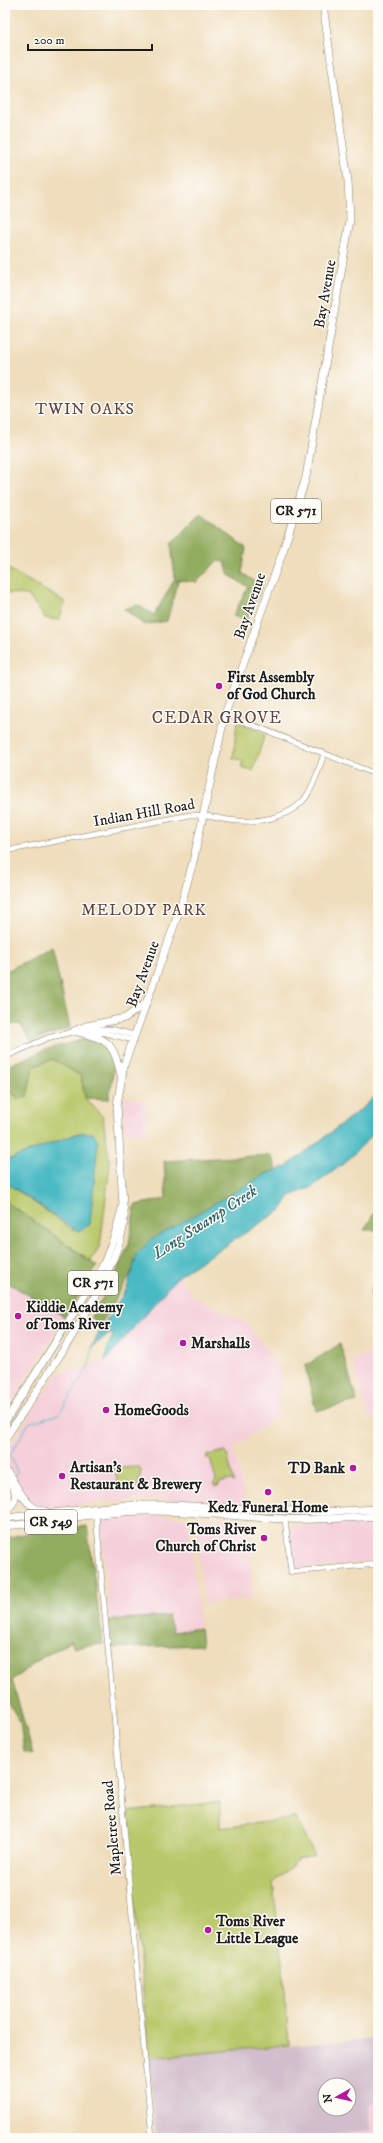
<svg xmlns="http://www.w3.org/2000/svg" width="383" height="2143" viewBox="0 0 383 2143" font-family="'IM FELL DW Pica',serif">
  <style>
    .built { fill: #f5cfd9 }
    .industrial { fill: #d1bdcb; fill-rule: evenodd }
    .green { fill: #b9c86a; stroke: #6a7243 }
    .forest { fill: #92ac5e; stroke: #57643d }
    .water { fill: #4ab9c3; stroke: #336a70 }
    .lines { fill: none; stroke-linecap: round; stroke-linejoin: round }
    .stream { stroke: #4ab9c3; stroke-width: 1 }
    .minor-casing { stroke: #867c6c; stroke-width: 6 }
    .major-casing { stroke: #867c6c; stroke-width: 8 }
    .minor { stroke: #fff; stroke-width: 5 }
    .major { stroke: #fff; stroke-width: 7 }
    .poi-dot { fill: #b5179e; stroke: #fdfcf7; stroke-width: 1.5 }
    .labels { text-anchor: middle; dominant-baseline: central; stroke-width: 3; stroke-linejoin: round; paint-order: stroke }
    .shield { fill: #fdfcf7; stroke: #605f5e; stroke-width: 1 }
    .shield-label { font-size: 14px; font-weight: bold; fill: #1c1c1c }
    .street-label { font-size: 15px; fill: #1c1c1c; stroke: #fdfcf7 }
    .poi-label { font-size: 15px; font-weight: bold; fill: #1c1c1c; stroke: #fdfcf7; text-anchor: start }
    .neighbourhood-label { font-size: 16px; letter-spacing: 1px; fill: #604442; stroke: #fdfcf7 }
    .water-label { font-size: 16px; font-style: italic; fill: #316367; stroke: #fdfcf7 }
    .quarter-label { font-size: 17px; letter-spacing: 1px; fill: #604442; stroke: #fdfcf7 }
  </style>
  <rect width="100%" height="100%" fill="#fdfcf7"/>
  <filter id="ink" filterUnits="userSpaceOnUse"><feTurbulence type="fractalNoise" baseFrequency=".025" numOctaves="2"/><feDisplacementMap in="SourceGraphic" scale="8" xChannelSelector="R" yChannelSelector="G"/><feConvolveMatrix kernelMatrix="1 2 1 2 8 2 1 2 1" color-interpolation-filters="sRGB"/></filter>
  <filter id="wash" filterUnits="userSpaceOnUse"><feTurbulence type="fractalNoise" baseFrequency=".012" numOctaves="4" result="noise"/><feDisplacementMap in="SourceGraphic" scale="16" xChannelSelector="R" yChannelSelector="G"/><feGaussianBlur stdDeviation="0.9" result="paint"/><feColorMatrix in="noise" values="0 0 0 0 0 0 0 0 0 0 0 0 0 0 0 0 0 1.4 0 .05"/><feComposite in="paint" operator="in"/></filter>
  <g filter="url(#wash)">
    <rect width="100%" height="100%" fill="#efddbb"/>
    <!-- built -->
    <g class="built">
      <path d="M123 1097 146 1101 147 1133 131 1134 124 1130Z"/>
      <path d="M178 1276 194 1297 248 1324 283 1373 277 1416 233 1448 247 1505 153 1499 112 1501 45 1509 28 1501 6 1465 5 1453 57 1374 105 1361Z"/>
      <path d="M5 1281 65 1317 5 1413Z"/>
      <path d="M378 1352V1414L369 1419 352 1359Z"/>
      <path d="M129 1516H174L189 1519 200 1628 173 1632 168 1616 109 1620 101 1523 106 1519Z"/>
      <path d="M202 1518 250 1521 252 1598 204 1604 196 1524 198 1519Z"/>
      <path d="M377 1522 378 1561 300 1569 293 1566 290 1530 293 1525Z"/>
      <path d="M378 2103V2138L300 2137 371 2130 369 2104Z"/>
    </g>
    <!-- industrial -->
    <path class="industrial" d="M378 2038V2103L369 2104 371 2130 295 2138H156L149 2058ZM325 2085H349V2109H325Z"/>
    <!-- green -->
    <g class="green">
      <path d="M5 567 65 602 59 620 45 618 28 595 5 593Z"/>
      <path d="M237 722 265 734 253 771 241 768 243 760 233 758Z"/>
      <path d="M53 1059 81 1076 85 1098 103 1117 110 1165 100 1246 91 1261 5 1201V1182L73 1230 79 1133 5 1161V1084L18 1099 33 1067Z"/>
      <path d="M226 1451 234 1482 231 1480 219 1483V1486H215L213 1484 216 1481 210 1458H206L207 1455Z"/>
      <path d="M139 1467 141 1471 138 1487H136V1484L117 1485 115 1488 114 1484H117L116 1470H113L114 1468Z"/>
      <path d="M220 1802V1828L296 1818 315 1856 299 1859 273 1883 284 1978 289 2045 149 2058 126 1812Z"/>
    </g>
    <!-- forest -->
    <g class="forest">
      <path d="M201 514 246 548 242 573 262 586 246 621 233 616 248 587 229 575 225 562 217 561 197 582 178 580 167 621 144 625 124 609 138 605 154 615 175 579 171 544Z"/>
      <path d="M52 947 70 1028 31 1041 20 1024 5 1025V972Z"/>
      <path d="M89 1038 106 1044 114 1068 109 1099 85 1098 81 1076 53 1059 33 1067 27 1097 18 1099 5 1084V1067L47 1049Z"/>
      <path d="M271 1155 277 1170 266 1174 147 1246 99 1327 91 1317 114 1279 129 1244 135 1205 166 1199 164 1161Z"/>
      <path d="M5 1201 97 1266 65 1317 5 1281Z"/>
      <path d="M378 1206V1230H364Z"/>
      <path d="M378 1269V1311L370 1293Z"/>
      <path d="M340 1344 357 1401 316 1411 305 1366Z"/>
      <path d="M87 1526 103 1644 74 1648 71 1641 43 1657 12 1680 33 1754 24 1752 20 1722 5 1697V1538L24 1534Z"/>
      <path d="M168 1616 173 1632 200 1628 202 1645 112 1648 109 1620Z"/>
    </g>
    <!-- water -->
    <g class="water">
      <path d="M378 1093V1129L347 1161 312 1187 290 1196 281 1210 273 1215 178 1276 105 1361 108 1346 114 1334 107 1335 91 1348 104 1324 127 1288 137 1254 152 1239 266 1174 287 1166 365 1106Z"/>
      <path d="M79 1133H93L98 1141 90 1224 79 1232 5 1182V1161Z"/>
    </g>
    <g class="lines">
      <!-- stream -->
      <path class="stream" d="M14 1476 17 1472 10 1455 29 1423 59 1414 89 1366 92 1348"/>
    </g>
  </g>
  <g filter="url(#ink)">
    <g class="lines">
      <defs>
        <g id="minor">
          <path d="M225 714 378 775"/>
          <path d="M5 851 190 815C204 814 215 818 229 820 254 824 290 819 306 797 315 784 319 768 324 754"/>
          <path d="M85 1029H110L135 1035"/>
          <path d="M85 1032 105 1033 133 1040"/>
          <path d="M5 1057 47 1038 77 1031"/>
          <path d="M96 1515 152 2138"/>
          <path d="M285 1519 291 1572 378 1564"/>
        </g>
        <g id="major">
          <path d="M74 1031 86 1026 125 1018 146 1003"/>
          <path d="M74 1031C109 1040 112 1040 121 1075"/>
          <path d="M5 1422 97 1276 105 1261 115 1234 123 1205 117 1105 124 1065 179 912 193 862 225 714 284 548 306 477 350 220 348 181 323 5"/>
          <path d="M5 1439C33 1395 137 1252 123 1206"/>
          <path d="M5 1469C17 1484 25 1510 45 1511"/>
          <path d="M5 1478C19 1489 19 1501 5 1511"/>
          <path d="M5 1518 127 1505H170L320 1512 378 1509"/>
          <path d="M5 1526C52 1522 100 1511 147 1511 194 1511 240 1517 287 1519 317 1520 348 1518 378 1516"/>
        </g>
      </defs>
      <!-- minor casing -->
      <use href="#minor" class="minor-casing"/>
      <!-- major casing -->
      <use href="#major" class="major-casing"/>
      <!-- minor -->
      <use href="#minor" class="minor"/>
      <!-- major -->
      <use href="#major" class="major"/>
    </g>
  </g>
  <!-- markers -->
  <g class="poi-dot">
    <circle cx="219" cy="686" r="4"/>
    <circle cx="18" cy="1316" r="4"/>
    <circle cx="183" cy="1343" r="4"/>
    <circle cx="106" cy="1410" r="4"/>
    <circle cx="353" cy="1468" r="4"/>
    <circle cx="62" cy="1476" r="4"/>
    <circle cx="268" cy="1492" r="4"/>
    <circle cx="264" cy="1538" r="4"/>
    <circle cx="208" cy="1930" r="4"/>
  </g>
  <g class="labels">
    <!-- shield labels -->
    <g class="shield">
      <rect x="271" y="499" width="50" height="24" rx="3"/>
      <rect x="68" y="1271" width="50" height="24" rx="3"/>
      <rect x="25" y="1510" width="52" height="24" rx="3"/>
    </g>
    <g class="shield-label">
      <text x="296" y="511">CR 571</text>
      <text x="93" y="1283">CR 571</text>
      <text x="51" y="1522">CR 549</text>
    </g>
    <!-- street labels -->
    <g class="street-label">
      <text transform="translate(325 294) rotate(-80)">Bay Avenue</text>
      <text transform="translate(250 606) rotate(-71)">Bay Avenue</text>
      <text transform="translate(144 813) rotate(-10)">Indian Hill Road</text>
      <text transform="translate(143 974) rotate(-70)">Bay Avenue</text>
      <text transform="translate(112 1828) rotate(-95)">Mapletree Road</text>
    </g>
    <!-- poi labels -->
    <g class="poi-label">
      <text x="227" y="677">First Assembly<tspan x="227" dy="17">of God Church</tspan></text>
      <text x="26" y="1307">Kiddie Academy<tspan x="26" dy="17">of Toms River</tspan></text>
      <text x="191" y="1343">Marshalls</text>
      <text x="114" y="1410">HomeGoods</text>
      <text x="70" y="1467">Artisan's<tspan x="70" dy="17">Restaurant &amp; Brewery</tspan></text>
      <text x="345" y="1468" text-anchor="end">TD Bank</text>
      <text x="268" y="1507" text-anchor="middle">Kedz Funeral Home</text>
      <text x="256" y="1529" text-anchor="end">Toms River<tspan x="256" dy="17">Church of Christ</tspan></text>
      <text x="216" y="1921">Toms River<tspan x="216" dy="17">Little League</tspan></text>
    </g>
    <!-- neighbourhood labels -->
    <g class="neighbourhood-label">
      <text x="85" y="409">TWIN OAKS</text>
      <text x="144" y="910">MELODY PARK</text>
    </g>
    <!-- water labels -->
    <g class="water-label">
      <text transform="translate(205 1222) rotate(-33)">Long Swamp Creek</text>
    </g>
    <!-- quarter labels -->
    <g class="quarter-label">
      <text x="217" y="718">CEDAR GROVE</text>
    </g>
  </g>
  <!-- margin -->
  <rect width="383" height="2143" fill="none" stroke="#fdfcf7" stroke-width="20"/>
  <!-- north arrow -->
  <g transform="translate(337 2097) rotate(262)"><circle r="19" fill="#fdfcf7" stroke="#a3a29f"/>
  <path d="M0-3L7 15L0 10L-7 15Z" fill="#b5179e"/>
  <text y="-6" font-size="11" font-weight="bold" text-anchor="middle" fill="#1c1c1c">N</text>
  </g>
  <!-- scale -->
  <path d="M28 44v6h124v-6" fill="none" stroke="#1c1c1c" stroke-width="2"/>
  <text x="34" y="44" font-size="12" fill="#1c1c1c" stroke="#fdfcf7" stroke-width="3" paint-order="stroke">200 m</text>
</svg>
